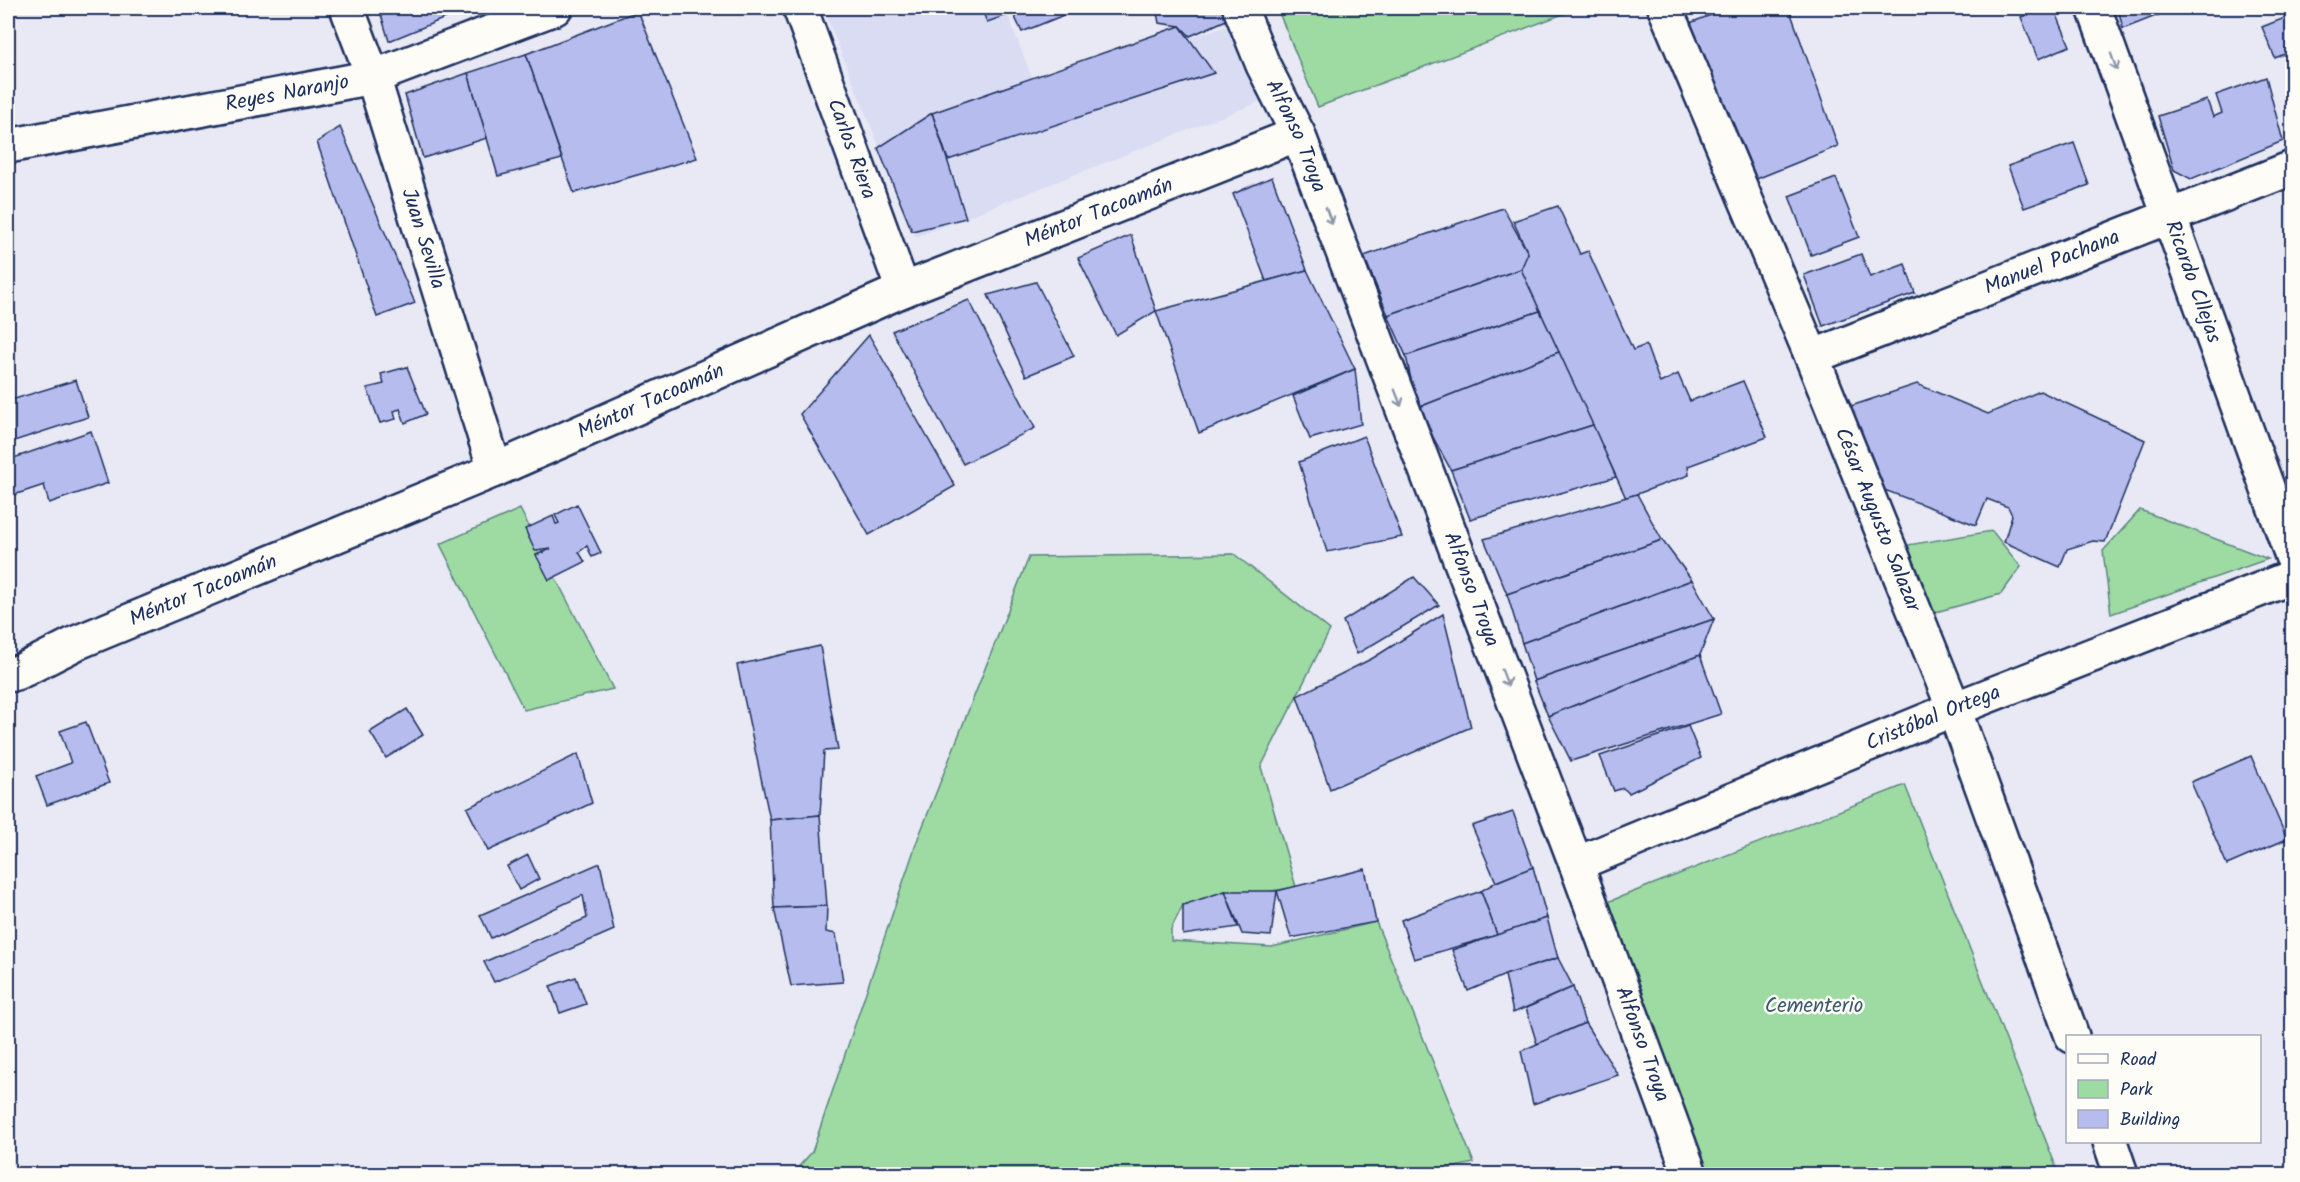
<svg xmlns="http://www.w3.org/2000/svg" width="2300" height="1182" viewBox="0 0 2300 1182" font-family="Kalam,sans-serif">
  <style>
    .built { fill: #d9dcf2 }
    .green { fill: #9edba3; stroke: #5c8580; stroke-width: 1.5 }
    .building { fill: #b6bcee; stroke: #1b2f5e; stroke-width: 1.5 }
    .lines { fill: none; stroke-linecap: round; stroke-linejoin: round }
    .street-casing { stroke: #1b2f5e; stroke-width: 38 }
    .street { stroke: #fdfcf7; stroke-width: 33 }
    .oneway { stroke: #8c96aa }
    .labels { text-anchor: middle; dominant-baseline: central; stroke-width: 5; stroke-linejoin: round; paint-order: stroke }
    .street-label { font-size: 21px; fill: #1b2f5e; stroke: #fdfcf7 }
    .park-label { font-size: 21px; fill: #3c5a6f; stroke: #fdfcf7 }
  </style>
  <rect width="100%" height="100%" fill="#e8e9f4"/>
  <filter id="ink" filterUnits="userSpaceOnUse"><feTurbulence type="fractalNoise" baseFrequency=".0167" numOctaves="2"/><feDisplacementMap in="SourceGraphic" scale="12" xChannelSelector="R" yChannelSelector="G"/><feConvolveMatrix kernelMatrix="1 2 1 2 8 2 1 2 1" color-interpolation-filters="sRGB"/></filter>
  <g filter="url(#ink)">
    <!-- built -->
    <path class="built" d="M823 8H1005L1034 83 1232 25 1264 100 916 237Z"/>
    <!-- green -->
    <g class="green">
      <path d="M1277 8H1579L1318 107Z"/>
      <path d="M520 509 613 689 524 710 440 544Z"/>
      <path d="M2140 510 2268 559 2111 614 2103 551Z"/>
      <path d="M1992 531 2021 567 2001 594 1932 613 1908 545Z"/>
      <path d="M1234 554 1330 630 1261 767 1296 887 1183 905 1171 929V941L1272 947 1376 922 1474 1163 1422 1174H792L812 1152 917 841 1029 557Z"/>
      <path d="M1905 785 2059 1174H1701L1595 907Z"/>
    </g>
    <!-- building -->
    <g class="building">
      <path d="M379 8H470L389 41Z"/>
      <path d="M981 8H1081L1022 32 1013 13 987 22Z"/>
      <path d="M1156 8H1229L1233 17 1190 36 1180 26 1159 23Z"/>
      <path d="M1729 8H1789L1838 146 1754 180 1690 23Z"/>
      <path d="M2046 8H2054L2070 46 2038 59 2021 17Z"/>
      <path d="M2118 8H2176L2123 29Z"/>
      <path d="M638 11 697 158 574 193 526 54Z"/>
      <path d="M2292 15V51L2275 58 2262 27Z"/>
      <path d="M1180 26 1214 73 948 160 932 113Z"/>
      <path d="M526 54 562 159 498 176 468 73Z"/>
      <path d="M468 73 487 138 423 158 405 95Z"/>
      <path d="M2266 77 2283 141 2191 179 2174 170 2158 116 2207 100 2213 117 2222 113 2216 95Z"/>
      <path d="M932 113 966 218 912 231 878 148Z"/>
      <path d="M340 127 415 303 377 317 317 142Z"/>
      <path d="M2074 143 2089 185 2024 208 2008 166Z"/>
      <path d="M1272 177 1307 270 1266 281 1233 194Z"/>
      <path d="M1836 178 1859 237 1811 255 1789 196Z"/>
      <path d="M1558 206 1580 254 1588 251 1633 350 1646 345 1660 383 1678 374 1690 401 1743 381 1767 437 1688 466 1689 475 1626 498 1515 257 1528 253 1513 221Z"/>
      <path d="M1503 208 1528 253 1521 269 1388 315 1364 256Z"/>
      <path d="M1131 235 1156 311 1116 335 1078 258Z"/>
      <path d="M1861 254 1870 277 1905 264 1915 293 1823 326 1804 275Z"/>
      <path d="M1521 269 1540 311 1406 356 1388 315Z"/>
      <path d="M1307 270 1355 369 1199 433 1156 311Z"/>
      <path d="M1036 282 1074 356 1026 376 988 295Z"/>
      <path d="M969 300 1035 428 963 464 892 331Z"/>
      <path d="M1540 311 1559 352 1417 408 1406 356Z"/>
      <path d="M869 335 955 486 869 535 800 414Z"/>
      <path d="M1559 352 1593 425 1451 470 1417 408Z"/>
      <path d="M407 367 426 414 405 423 400 409 394 411 396 419 380 423 367 388 384 384 381 374Z"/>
      <path d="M1355 369 1361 424 1310 439 1293 396Z"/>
      <path d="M76 380 88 417 8 443V401Z"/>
      <path d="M1917 384 1988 414 2040 391 2145 440 2105 542 2093 541 2067 549 2060 567 2004 542 2012 515 2008 507 1987 499 1976 525 1874 486 1845 408Z"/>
      <path d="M1593 425 1616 477 1470 519 1451 470Z"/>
      <path d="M91 431 108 483 49 503 44 485 14 495 8 476V460Z"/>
      <path d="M1364 436 1402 537 1327 552 1299 462Z"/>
      <path d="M1637 494 1662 540 1507 594 1484 539Z"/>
      <path d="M577 504 601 553 592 557 587 546 579 552 585 562 549 580 536 555 551 549 535 551 525 529 553 516 556 524 559 523 555 515Z"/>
      <path d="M1662 540 1692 580 1522 643 1507 594Z"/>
      <path d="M1414 577 1439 605 1357 654 1343 621Z"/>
      <path d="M1692 580 1714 619 1534 681 1522 643Z"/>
      <path d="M1443 614 1471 727 1330 789 1297 696 1373 658Z"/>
      <path d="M1714 619 1700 655 1548 716 1534 681Z"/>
      <path d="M820 646 838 750 824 751 820 815 770 820 737 665Z"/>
      <path d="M1700 655 1721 714 1571 761 1548 716Z"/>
      <path d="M407 709 423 735 386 758 370 732Z"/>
      <path d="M86 722 109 783 47 805 36 776 71 763 60 731Z"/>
      <path d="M1688 726 1701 758 1629 793 1623 788 1614 791 1600 756Z"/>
      <path d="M578 754 592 803 488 851 467 808Z"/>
      <path d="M2251 756 2287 839 2227 865 2191 782Z"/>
      <path d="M1513 812 1533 867 1496 882 1472 826Z"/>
      <path d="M820 815 827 906 774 908 770 820Z"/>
      <path d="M528 855 539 879 519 890 507 866Z"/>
      <path d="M600 863 614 930 494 982 484 962 587 918 583 895 491 938 480 915Z"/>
      <path d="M1533 867 1547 918 1497 935 1481 891 1496 882Z"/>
      <path d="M1365 869 1376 922 1291 938 1277 891Z"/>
      <path d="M1225 891H1277L1271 936 1242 934Z"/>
      <path d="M1225 891 1238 927 1183 935V905Z"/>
      <path d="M1481 891 1497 935 1414 959 1401 920Z"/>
      <path d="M827 906 826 932 836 934 843 982 791 986 774 908Z"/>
      <path d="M1547 918 1558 958 1505 975 1468 991 1452 950Z"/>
      <path d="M1558 958 1573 987 1513 1013 1505 975Z"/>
      <path d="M576 977 586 1004 560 1013 550 986Z"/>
      <path d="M1573 987 1585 1023 1537 1044 1526 1008Z"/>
      <path d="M1585 1023 1618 1075 1533 1104 1521 1051Z"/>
    </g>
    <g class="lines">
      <defs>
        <g id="street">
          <path id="s1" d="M347 8 373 77 495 470"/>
          <path id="s2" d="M800 8 903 290"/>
          <path id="s3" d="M1240 8 1263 65 1298 134 1576 864 1690 1174"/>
          <path id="s4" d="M1665 8 1812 357 1954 709 2072 1036"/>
          <path id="s5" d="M2094 8 2292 556"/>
          <path id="s6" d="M8 146 373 77 555 8"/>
          <path id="s7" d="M1812 357 2292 168"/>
          <path id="s8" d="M8 675 19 672 76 643 495 470 903 290 1298 134"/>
          <path id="s9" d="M1576 864 1954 709 2292 577"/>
          <path d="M2110 1142 2121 1174"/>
        </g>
      </defs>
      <!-- street casing -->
      <use href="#street" class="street-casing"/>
      <!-- street -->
      <use href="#street" class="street"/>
    </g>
    <!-- one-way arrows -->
    <defs><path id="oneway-shaft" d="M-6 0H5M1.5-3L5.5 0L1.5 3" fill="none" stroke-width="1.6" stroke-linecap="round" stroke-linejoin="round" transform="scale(1.5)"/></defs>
    <g class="oneway">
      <use href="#oneway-shaft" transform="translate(2114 62) rotate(70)"/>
      <use href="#oneway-shaft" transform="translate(1329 216) rotate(69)"/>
      <use href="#oneway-shaft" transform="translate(1398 398) rotate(69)"/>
      <use href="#oneway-shaft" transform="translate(1505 678) rotate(69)"/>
    </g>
  </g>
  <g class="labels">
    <!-- street labels -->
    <g class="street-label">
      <text stroke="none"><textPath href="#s6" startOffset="284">Reyes Naranjo</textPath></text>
      <text stroke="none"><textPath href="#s3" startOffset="140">Alfonso Troya</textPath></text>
      <text stroke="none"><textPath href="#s2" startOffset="150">Carlos Riera</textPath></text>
      <text stroke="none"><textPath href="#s8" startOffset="1185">Méntor Tacoamán</textPath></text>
      <text stroke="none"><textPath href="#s1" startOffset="243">Juan Sevilla</textPath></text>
      <text stroke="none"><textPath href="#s7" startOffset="258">Manuel Pachana</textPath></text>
      <text stroke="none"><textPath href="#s5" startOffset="291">Ricardo Cllejas</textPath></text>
      <text stroke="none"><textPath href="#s8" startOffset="699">Méntor Tacoamán</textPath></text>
      <text stroke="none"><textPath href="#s4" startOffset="554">César Augusto Salazar</textPath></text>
      <text stroke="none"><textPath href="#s3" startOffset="626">Alfonso Troya</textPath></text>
      <text stroke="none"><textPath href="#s8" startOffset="213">Méntor Tacoamán</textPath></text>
      <text stroke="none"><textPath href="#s9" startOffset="386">Cristóbal Ortega</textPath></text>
      <text stroke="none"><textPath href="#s3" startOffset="1112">Alfonso Troya</textPath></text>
    </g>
    <!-- park labels -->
    <g class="park-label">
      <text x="1814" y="1006">Cementerio</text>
    </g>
  </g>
  <!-- margin -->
  <rect width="2300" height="1182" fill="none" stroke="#fdfcf7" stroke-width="30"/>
  <rect x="15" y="15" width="2270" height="1152" fill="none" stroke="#1b2f5e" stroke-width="2" filter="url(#ink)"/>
  <!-- legend -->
  <rect x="2066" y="1035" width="195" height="108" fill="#fdfcf7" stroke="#a3aaba" stroke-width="1.5"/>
  <rect x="2078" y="1054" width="30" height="9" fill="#fdfcf7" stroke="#a3aaba" stroke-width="1.5"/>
  <text x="2120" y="1065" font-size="18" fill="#1b2f5e">Road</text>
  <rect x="2078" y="1080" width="30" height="18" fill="#9edba3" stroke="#a3aaba" stroke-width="1.5"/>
  <text x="2120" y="1095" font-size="18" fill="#1b2f5e">Park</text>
  <rect x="2078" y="1110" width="30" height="18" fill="#b6bcee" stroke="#a3aaba" stroke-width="1.5"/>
  <text x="2120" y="1125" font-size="18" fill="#1b2f5e">Building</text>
</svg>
